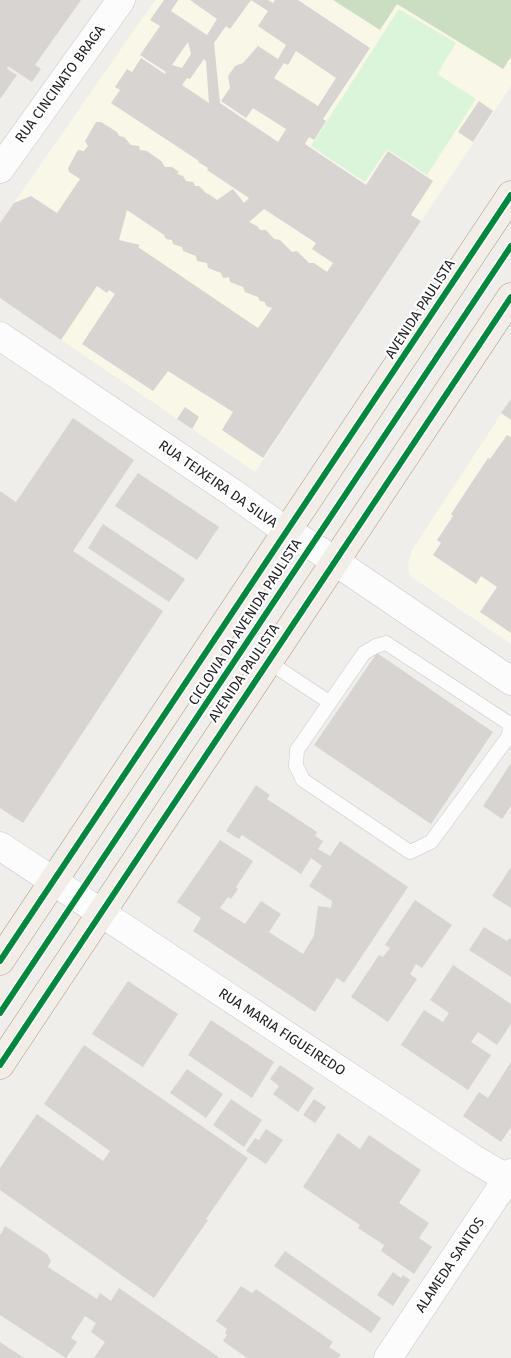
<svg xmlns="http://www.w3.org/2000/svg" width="511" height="1358" viewBox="0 0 511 1358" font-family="'Fira Sans',sans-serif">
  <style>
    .education { fill: #f8f7e8 }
    .forest { fill: #cbdec1 }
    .park { fill: #daf5da }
    .building { fill: #d7d4d2; fill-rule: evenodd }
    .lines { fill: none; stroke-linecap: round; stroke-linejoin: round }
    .service-casing { stroke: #c9c8c7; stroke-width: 15 }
    .minor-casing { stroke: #c9c8c7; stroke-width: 29 }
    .tertiary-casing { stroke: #c9c8c7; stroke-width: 29 }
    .primary-casing { stroke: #a79c86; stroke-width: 29 }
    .service { stroke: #fdfcfc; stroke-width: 14 }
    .minor { stroke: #fdfcfc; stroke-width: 28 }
    .tertiary { stroke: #fdfcfc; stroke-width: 28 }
    .primary { stroke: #f3ede7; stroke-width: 28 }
    .cycleway-casing { stroke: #fff; stroke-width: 9 }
    .cycleway { stroke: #00873e; stroke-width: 6 }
    .labels { text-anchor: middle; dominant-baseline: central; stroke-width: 4.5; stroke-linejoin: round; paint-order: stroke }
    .street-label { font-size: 14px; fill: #222; stroke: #fff }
  </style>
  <rect width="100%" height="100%" fill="#f0eeeb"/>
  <!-- education -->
  <g class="education">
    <path d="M155 0H511V86L255 472 0 298V223Z"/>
    <path d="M511 399V644L410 576 408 565 412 550Z"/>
  </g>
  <!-- forest -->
  <path class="forest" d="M333 0H511V57L503 69 397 4 380 30Z"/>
  <!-- park -->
  <path class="park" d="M399 9 456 43 437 74 476 99 427 175 387 149 365 182 311 146Z"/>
  <!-- building -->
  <g class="building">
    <path d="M0 0H81L35 65 41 69 32 82 8 66 7 69 17 75 0 99Z"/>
    <path d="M164 0H178L171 11 207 35 217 19 190 0H268L273 3 275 0H298L370 48 323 119 326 121 314 140 309 137 305 144 366 185 388 151 433 181 411 215 421 221 263 458 222 430 233 412 168 371 153 391 82 344 115 294 109 290 107 293 97 286 61 340 0 298V223L14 203 31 196 57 213 80 179 69 172 68 168 78 150 84 151 88 146 85 141 96 122H101L117 132 119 136 124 137 131 145 139 146 140 150 147 151 161 161 165 167H172L179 172 177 174 183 176 186 181 193 182 195 186H199L206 193 210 195 217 200 233 189 244 203 249 198 207 170 208 168 198 162 199 161 111 103 120 90 115 87 127 69 132 72 141 58 165 74 166 72 140 55 160 26 150 20ZM251 0 268 11 258 26 286 45 278 59 258 46 243 63 235 66 228 76 230 88 221 101 246 118 253 108 286 129 278 142 220 103 214 43 226 26 230 29ZM188 42 191 54 182 68 172 65ZM296 51 336 78 318 106 274 78 284 63 288 65ZM204 59 206 61 209 103 182 85 187 78 190 79ZM264 209 316 243 312 249 333 263 327 272 314 263H309L297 251 292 252 280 240 274 239 266 230H260L257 226 249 222ZM127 210 164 235 166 239 172 240 173 244 182 247 183 251 196 256 197 261 207 263 208 268 221 273 223 278 229 277 230 282 243 287 245 292 258 297 260 301 265 302 266 306 272 308 258 328 138 247 140 245 119 240Z"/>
    <path d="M479 101 493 111 473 142 458 132Z"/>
    <path d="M511 399V420L501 413Z"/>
    <path d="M185 407 199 417 192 429 177 419Z"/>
    <path d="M73 418 134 460 73 551 163 611 23 823 0 808V491L16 502Z"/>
    <path d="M507 435 511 437V633L480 612 497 587 481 576 476 584 433 555 441 543 437 540 453 516 451 514 488 458 490 459Z"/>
    <path d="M138 473 219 527 197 560 115 506Z"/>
    <path d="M103 524 185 579 169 602 88 548Z"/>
    <path d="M377 653 493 732 431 824 314 745Z"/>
    <path d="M511 763V806L502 819 483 806Z"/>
    <path d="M256 785 270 795 267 799 317 832 315 836 323 841 318 849 330 856 340 841 408 887 344 983 337 978 315 1012 193 931 201 918 177 902 220 840 253 861 236 887 238 889 231 899 228 897 220 908 245 924 261 901 281 914 269 932 303 954 314 936 318 906 331 908 332 901 309 886 322 866 311 858 301 874 242 835 239 839 226 831Z"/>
    <path d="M511 867V908L492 896Z"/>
    <path d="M415 900 452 925 422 968 416 964 410 974 417 979 388 1022 351 997 379 955 383 957 390 948 385 945Z"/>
    <path d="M484 927 507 941 509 938 511 939V977L469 950Z"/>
    <path d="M453 965 511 1004V1024L497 1045 478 1032 471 1042 491 1055 468 1090 401 1045 424 1010 443 1022 449 1013 430 1000Z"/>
    <path d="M128 981 178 1014 143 1067 92 1034Z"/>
    <path d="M211 1020 274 1062 252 1098 188 1055Z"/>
    <path d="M84 1045 248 1158 206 1219 208 1220 154 1298 0 1190V1168L37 1114 103 1161 110 1151 44 1104Z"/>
    <path d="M511 1062V1127L501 1142 463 1116 479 1092 488 1098Z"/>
    <path d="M280 1065 314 1088 298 1112 273 1094 279 1086 270 1079Z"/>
    <path d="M187 1069 223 1094 206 1118 170 1093Z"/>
    <path d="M231 1099 262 1120 244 1147 213 1125Z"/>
    <path d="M314 1099 326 1107 315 1123 303 1115Z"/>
    <path d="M266 1129 283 1140 266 1164 246 1151 255 1138 259 1140Z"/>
    <path d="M338 1133 360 1149 369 1135 421 1170 399 1203 429 1223 419 1238 432 1247 414 1274 381 1251 384 1245 358 1228 360 1225 303 1187Z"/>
    <path d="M5 1226 47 1254 51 1261 48 1267 97 1299 100 1293 111 1301 119 1288 220 1358H94L105 1342 91 1332 96 1323 85 1316 71 1338 77 1342 66 1358 0 1315V1234H1Z"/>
    <path d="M285 1251 381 1318 371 1333 274 1266Z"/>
    <path d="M393 1272 401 1278 403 1275 410 1280 393 1306 377 1295Z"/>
    <path d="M241 1286 252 1293 256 1289 333 1342 329 1347 341 1355 338 1358H247L223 1341 227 1335 225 1333 227 1329 216 1321Z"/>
    <path d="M0 1342 24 1358H0Z"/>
  </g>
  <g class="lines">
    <defs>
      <g id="service">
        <path d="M386 643 510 724 509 736 431 842 410 852 303 780 296 766 297 750 364 653 376 646Z"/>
        <path d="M267 661 329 702"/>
      </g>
      <g id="minor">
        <path d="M0 336 233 493 286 531 311 545 511 681"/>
        <path d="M0 846 474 1159 511 1181"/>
      </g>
      <g id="tertiary">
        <path d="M0 169 121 0"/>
        <path d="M388 1358 511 1173"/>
      </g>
      <g id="primary">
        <path d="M0 961 511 195"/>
        <path d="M0 1065 511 297"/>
      </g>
    </defs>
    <!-- service casing -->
    <use href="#service" class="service-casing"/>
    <!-- minor casing -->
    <use href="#minor" class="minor-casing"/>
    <!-- tertiary casing -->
    <use href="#tertiary" class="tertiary-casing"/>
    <!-- primary casing -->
    <use href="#primary" class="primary-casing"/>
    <!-- service -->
    <use href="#service" class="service"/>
    <!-- minor -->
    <use href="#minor" class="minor"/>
    <!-- tertiary -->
    <use href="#tertiary" class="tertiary"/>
    <!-- primary -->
    <use href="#primary" class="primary"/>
    <defs>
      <g id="cycleway">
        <path d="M0 961 511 195"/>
        <path d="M0 1013 511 246"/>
        <path d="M0 1065 511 297"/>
      </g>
    </defs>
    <!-- cycleway casing -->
    <use href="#cycleway" class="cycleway-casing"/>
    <!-- cycleway -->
    <use href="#cycleway" class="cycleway"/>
  </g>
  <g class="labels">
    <!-- street labels -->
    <g class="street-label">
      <text transform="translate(60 84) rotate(-54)">RUA CINCINATO BRAGA</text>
      <text transform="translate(420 309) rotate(-57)">AVENIDA PAULISTA</text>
      <text transform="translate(218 484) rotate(35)">RUA TEIXEIRA DA SILVA</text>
      <text transform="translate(245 622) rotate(-57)">CICLOVIA DA AVENIDA PAULISTA</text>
      <text transform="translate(244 673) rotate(-56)">AVENIDA PAULISTA</text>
      <text transform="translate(282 1032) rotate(33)">RUA MARIA FIGUEIREDO</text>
      <text transform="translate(450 1265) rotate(-56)">ALAMEDA SANTOS</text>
    </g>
  </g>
</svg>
